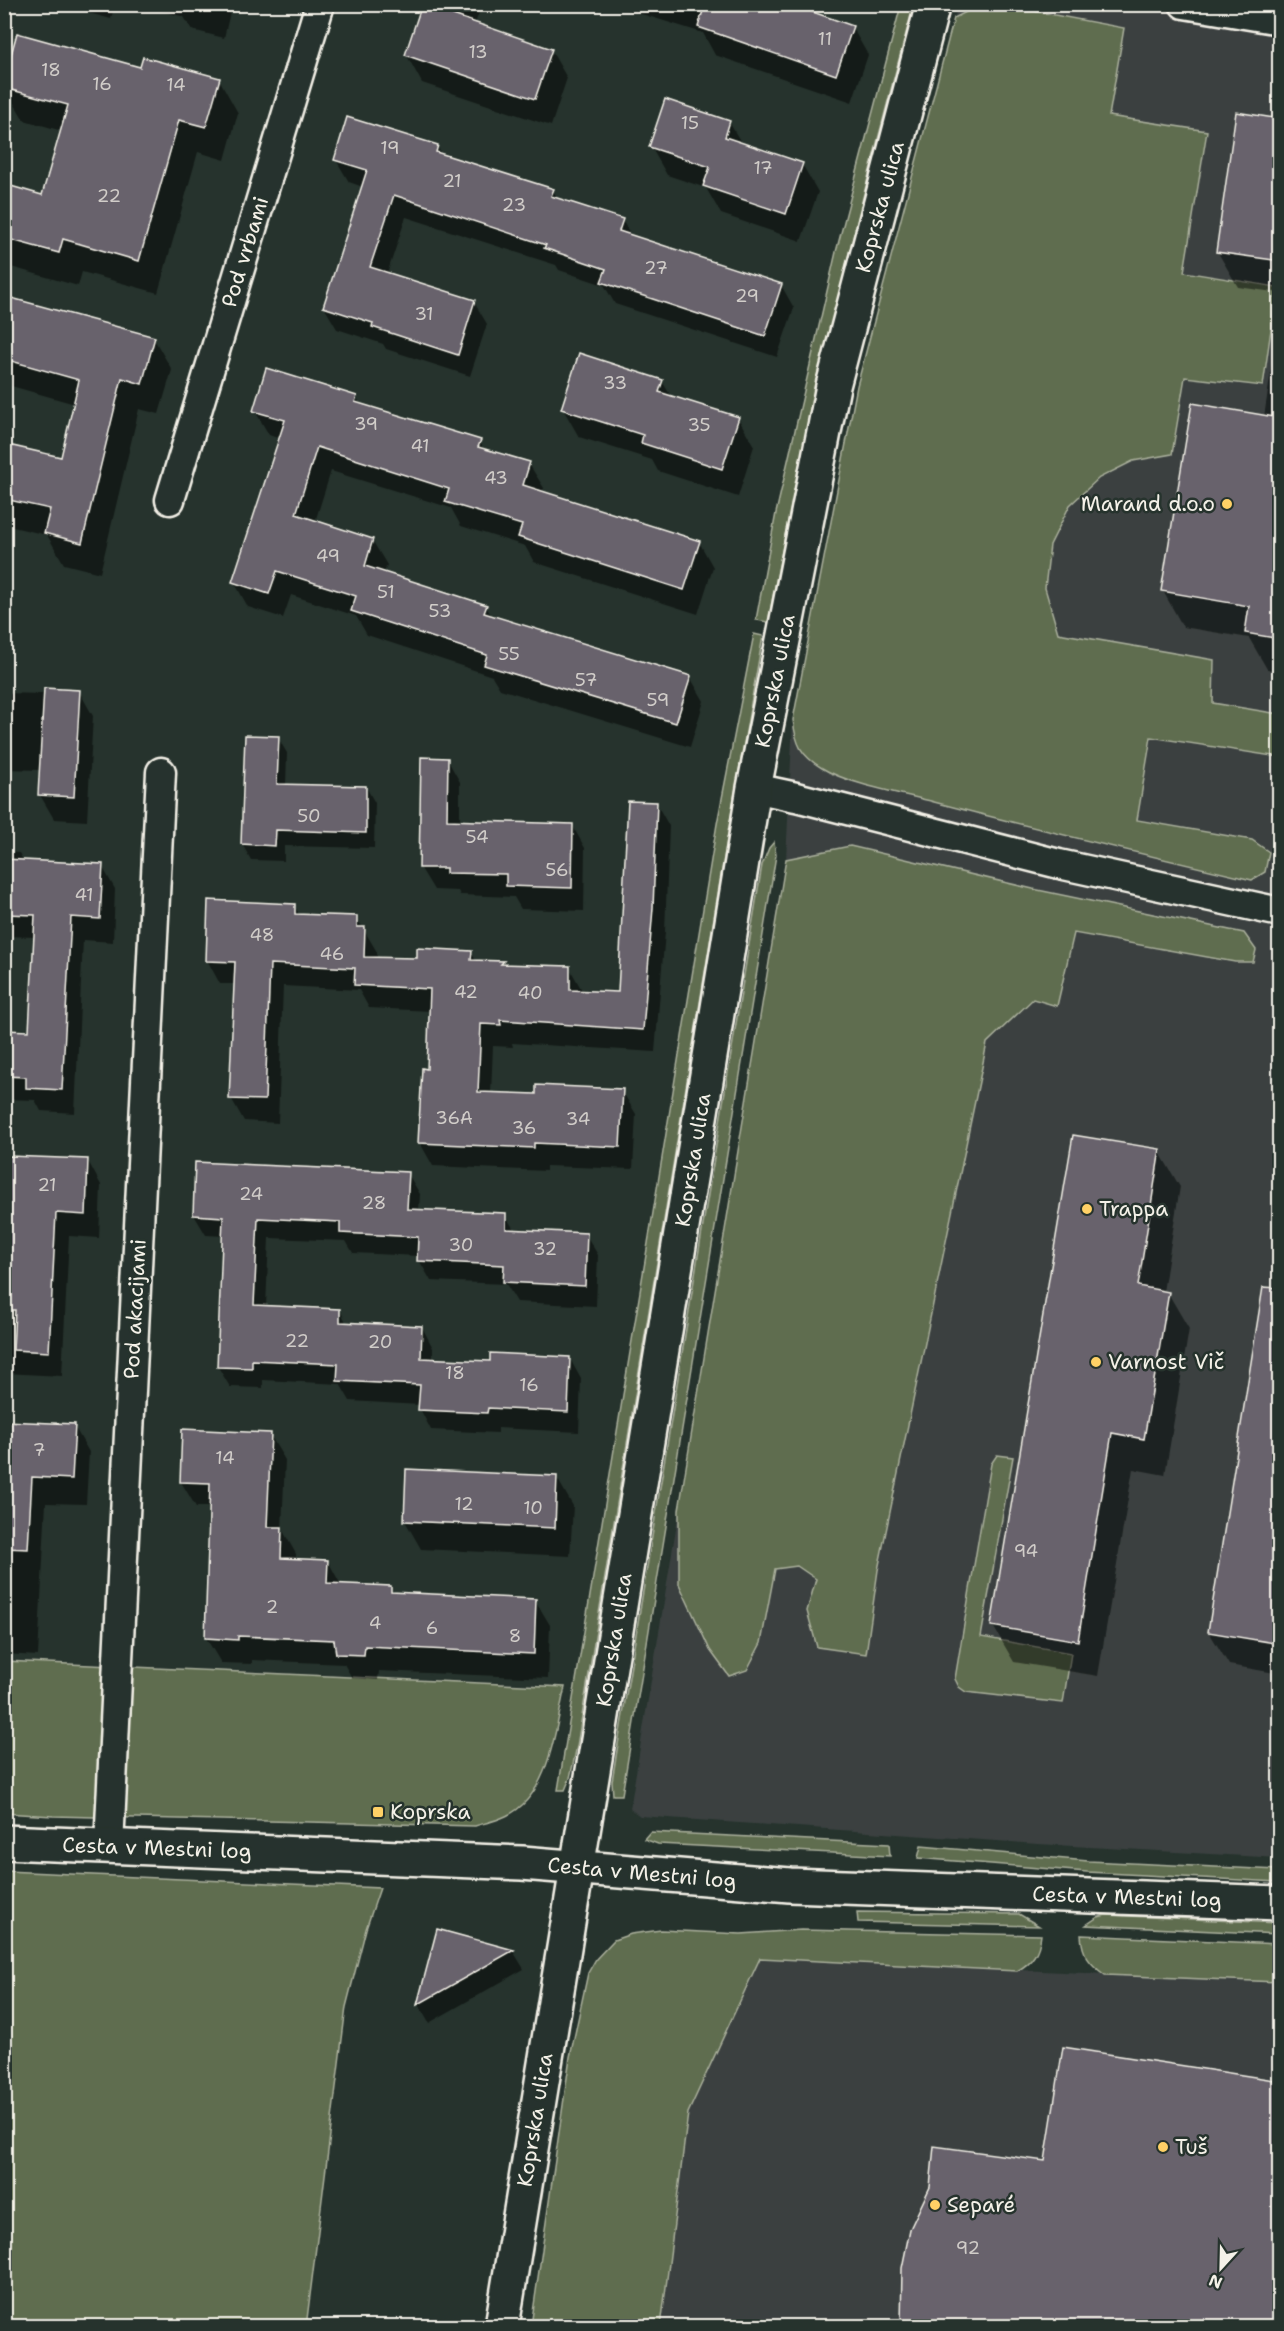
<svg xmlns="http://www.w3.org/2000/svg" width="1284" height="2331" viewBox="0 0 1284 2331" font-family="'Shantell Sans',sans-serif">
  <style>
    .built { fill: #3a4140 }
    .green { fill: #5f6d4f; stroke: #aaaf9c; stroke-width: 1.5 }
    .shadow { fill: #0007 }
    .building { fill: #67626c; stroke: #f4f1e8; stroke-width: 1.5 }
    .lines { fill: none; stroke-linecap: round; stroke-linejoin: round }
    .street-casing { stroke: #f4f1e8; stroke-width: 33 }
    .secondary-casing { stroke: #f4f1e8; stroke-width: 38 }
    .street { stroke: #26332d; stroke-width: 28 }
    .secondary { stroke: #26332d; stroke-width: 33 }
    .poi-dot { fill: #ffd166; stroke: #26332d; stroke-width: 2 }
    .labels { text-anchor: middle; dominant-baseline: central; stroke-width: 5; stroke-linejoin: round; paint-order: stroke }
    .number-label { font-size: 18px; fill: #d1cdc9 }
    .street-label { font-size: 21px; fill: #f4f1e8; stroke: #26332d }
    .poi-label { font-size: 21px; fill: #f4f1e8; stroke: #26332d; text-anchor: start }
  </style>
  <rect width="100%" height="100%" fill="#26332d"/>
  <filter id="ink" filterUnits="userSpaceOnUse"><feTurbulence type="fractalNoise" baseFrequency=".0167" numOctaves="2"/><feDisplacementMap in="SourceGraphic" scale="12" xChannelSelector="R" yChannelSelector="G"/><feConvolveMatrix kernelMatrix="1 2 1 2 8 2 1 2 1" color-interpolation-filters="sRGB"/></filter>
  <g filter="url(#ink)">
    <!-- built -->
    <g class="built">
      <path d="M958 5H1279V1858L1038 1844 640 1816 630 1809 679 1510 987 1043 1008 1023 1033 889 850 846 786 859 793 720 857 386Z"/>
      <path d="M760 1958 1279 1982V2326H661L688 2113Z"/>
    </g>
    <!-- green -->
    <g class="green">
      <path d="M901 5H912V11C857 213 807 416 768 622L756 620 776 513 836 252Z"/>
      <path d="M976 7H1012L1124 28 1109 116 1207 131 1184 272 1277 287 1263 386 1185 377 1172 454 1133 461 1099 478 1070 505 1050 545 1045 588 1058 633 1214 660 1213 703 1279 714V757L1151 737 1137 820 1252 840 1269 852 1265 872 1252 880C1146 855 1040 830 934 802 904 794 847 784 822 768 800 755 796 744 793 720L857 386 954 18Z"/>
      <path d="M754 634 763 636 729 827 577 1746 570 1778 565 1790H558L717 824Z"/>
      <path d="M774 842 776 855 622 1795H613L612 1781 762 865 769 848Z"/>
      <path d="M850 846 1033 889 1244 933 1256 950 1253 962H1235L1074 933 1057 1006 1033 999 987 1043 878 1570 866 1654 817 1647 807 1611 816 1579 797 1566 775 1569 761 1643 747 1670 729 1676 710 1650 679 1584V1510L786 859Z"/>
      <path d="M997 1455 1013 1457 981 1637 1071 1653 1063 1703 966 1692 959 1687 955 1679 991 1464Z"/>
      <path d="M4 1661 565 1687C555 1729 550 1796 506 1816 496 1821 485 1823 475 1826L53 1816 5 1813Z"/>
      <path d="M650 1832 889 1844 890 1856 658 1844 644 1839Z"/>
      <path d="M921 1846 1088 1861 1279 1870V1882L1087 1872 918 1858Z"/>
      <path d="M5 1871 380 1888 366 1929 346 2007 307 2319 311 2326H5Z"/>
      <path d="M857 1912 1019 1914 1039 1926 858 1922Z"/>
      <path d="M1106 1915 1279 1923V1934L1086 1925 1098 1917Z"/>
      <path d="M661 1930 741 1934 801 1930 1041 1935C1039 1952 1033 1962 1017 1971L760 1958 688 2113 661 2326H531L570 2057 588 1973 596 1959 614 1940 631 1934Z"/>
      <path d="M1081 1935 1279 1944V1982L1105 1975C1090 1964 1082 1955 1081 1935Z"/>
    </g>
    <!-- shadow -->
    <g class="shadow">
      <path d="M56 4H115L111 19Z"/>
      <path d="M136 4H232L224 38 192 30 184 17Z"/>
      <path d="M423 4H482L475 24 551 50 567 78 551 126 422 83 406 54Z"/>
      <path d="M609 4H786L852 27 868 55 852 102 715 55 703 33Z"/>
      <path d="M141 69 219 79 238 113 225 160 198 152 158 293 82 272 78 286 4 265V186L43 197 62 131 24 120 9 95 4 112V78Z"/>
      <path d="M1280 120V293L1238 287 1217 251Z"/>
      <path d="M729 122 742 144 802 164 818 192 801 241 721 214 706 188 667 175 651 147Z"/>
      <path d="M437 146 442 155 553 190 558 200 622 220 632 237 781 285 794 308 777 357 615 304 604 285 559 270 556 265 406 217 387 274 474 302 487 324 470 376 386 349 383 344 337 329 324 307 363 187 349 182 336 160Z"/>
      <path d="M4 297 154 339 172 370 159 414 139 409 100 573 64 564 47 535 4 525V446L62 459 75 404 4 384Z"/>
      <path d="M1280 311V671L1267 669 1249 638 1183 627 1163 591 1264 417Z"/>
      <path d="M662 381 672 398 738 418 754 446 738 497 658 471 652 460 579 437 563 409Z"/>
      <path d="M356 397 361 405 480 442 484 450 529 464 544 488 542 493 699 542 713 567 698 614 534 562 525 546 461 526 451 508 331 471 315 522 372 540 387 565 384 573 486 606 492 617 690 677 704 701 690 747 500 689 492 676 367 635 356 616 291 595 283 618 248 607 234 582 280 439 269 435 255 411Z"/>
      <path d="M79 691 93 716 87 821 54 819 40 795 41 770 4 769V693L45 694Z"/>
      <path d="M278 738 287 753 286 786 366 787 375 803 374 848 284 846V861L251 860 242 844Z"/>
      <path d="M447 759 460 782V822L572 825 585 848 584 911 521 909 514 897 460 895 458 891 434 890 420 867Z"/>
      <path d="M656 803 669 826 665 932 655 1052 512 1043 513 1047 493 1046 491 1094 537 1096 622 1091 636 1114 633 1169 546 1166V1171L433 1166 420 1143 428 1070 431 1011 369 1008 359 990 283 986 278 1123 244 1121 231 1098 235 984H220L207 960 294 905 300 916 357 918 377 952V959H418L471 952 476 961 503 963 505 966 569 967 583 992 619 993Z"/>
      <path d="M4 852 19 853 24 862 102 866 115 889 113 942 83 940 75 1113 41 1111 35 1100 4 1099V1032L30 1033 35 937 4 936Z"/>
      <path d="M1159 1151 1180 1187 1163 1292 1168 1293 1189 1329 1165 1475 1133 1469 1098 1676 1014 1662 993 1626Z"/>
      <path d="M88 1161 101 1185 99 1238 69 1236 62 1376 4 1373V1297Z"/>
      <path d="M408 1174 420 1194 419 1211 505 1215 515 1231 586 1235 598 1255 596 1306 517 1302 506 1284 431 1281 419 1260V1256L353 1253 346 1241 269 1238 266 1307 340 1310 347 1324 422 1327 433 1348V1360L491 1363 570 1359 581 1379 579 1432 498 1428V1433L431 1430 420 1409V1405L350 1401 340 1384 263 1380V1388L230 1387 218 1367 224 1236 206 1235 194 1215Z"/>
      <path d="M1280 1311V1674L1229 1665 1209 1632Z"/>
      <path d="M4 1423 74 1426 89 1452 86 1504 46 1503 38 1656 5 1654Z"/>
      <path d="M270 1435 285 1460 282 1529 296 1554V1560L328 1561 341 1585 390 1587 394 1594 535 1600 550 1625 548 1678 379 1671 378 1680 352 1678 344 1664 252 1660V1664L221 1663 206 1638 211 1507H196L181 1482Z"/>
      <path d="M557 1478 573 1506 570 1556 421 1549 405 1521Z"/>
      <path d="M438 1930 513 1951 524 1969 429 2023 418 2004Z"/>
      <path d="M1280 2083V2326H903L904 2306 1046 2162Z"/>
    </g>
    <!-- building -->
    <g class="building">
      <path d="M422 4H457L453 15 552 49 535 99 405 55Z"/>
      <path d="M705 4H790L853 26 836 75 698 27Z"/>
      <path d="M17 33 140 67 143 57 220 78 206 127 179 120 139 261 63 239 59 253 4 238V184L42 195 68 105 4 88V80Z"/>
      <path d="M665 99 730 121 725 137 803 163 786 214 703 186 710 167 649 147Z"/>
      <path d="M1236 112 1280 119V261L1216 252Z"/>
      <path d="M347 117 438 145 436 152 554 189 551 196 623 219 619 231 782 284 765 336 601 282 606 269 544 248 546 245 394 195 370 267 475 300 458 355 372 327 373 323 323 307 367 170 334 160Z"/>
      <path d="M4 296 155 337 142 384 122 378 82 543 44 533 50 509 4 499V444L61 457 79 380 4 359Z"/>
      <path d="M579 353 663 380 659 392 739 417 722 469 641 443 643 435 561 409Z"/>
      <path d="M266 368 357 396 355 402 481 440 478 447 530 462 523 485 700 541 684 590 518 537 522 525 445 502 449 489 317 447 296 514 373 539 365 566 487 605 484 613 691 676 676 723 484 665 487 655 351 611 356 596 277 571 269 594 232 582 285 420 253 411Z"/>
      <path d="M1192 403 1280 418V639L1245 633 1249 606 1161 591Z"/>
      <path d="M44 688 80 690 74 797 38 795Z"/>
      <path d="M245 735 279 736 277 784 366 786V833L276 830 275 846 241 844Z"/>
      <path d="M421 757 448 758 447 820 573 824 572 888 506 886V874L446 873V868H419Z"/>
      <path d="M628 801 657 802 653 908 643 1030 500 1020 501 1025 481 1024 478 1092 536 1094V1085L623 1089 620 1147 534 1143V1148L418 1143 422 1068 427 1069 430 989 354 985 355 968 270 964 265 1100 229 1099 235 962 206 961 208 900 295 904V914L357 916V927H365L364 957 417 958V948L472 951 471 960 504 961 501 964 570 966V990L618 992Z"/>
      <path d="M4 859 103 864 100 919 71 917 62 1090 26 1088V1077L4 1076V1030L29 1031 35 915 4 914Z"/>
      <path d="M1073 1135 1160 1149 1138 1286 1169 1292 1144 1439 1112 1433 1078 1641 991 1626Z"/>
      <path d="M8 1156 88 1159 86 1215 56 1213 49 1352 13 1350 15 1310H4V1160H8Z"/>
      <path d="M195 1162 409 1172 407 1209 506 1213V1229L587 1233 585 1286 503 1282 504 1265 417 1261 418 1237 340 1233V1222L258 1218 254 1305 340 1309V1322L422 1326 421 1358 490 1361V1353L570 1357 568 1412 488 1408 487 1413 418 1410 420 1385 337 1381 338 1364 252 1360V1368L217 1367 223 1217 193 1215Z"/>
      <path d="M1263 1287 1280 1288V1644L1208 1632Z"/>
      <path d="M4 1421 75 1424 72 1479 32 1477 28 1549 4 1548Z"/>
      <path d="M182 1429 271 1433 267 1527H282L281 1558 328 1560 327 1583 391 1586V1592L536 1599 534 1654 365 1646 364 1655 336 1654 334 1640 238 1636V1640L205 1638 210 1483 180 1482Z"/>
      <path d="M406 1469 557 1476 555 1528 404 1521Z"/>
      <path d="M437 1929 514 1950 417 2005Z"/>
      <path d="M1063 2047 1280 2081V2326H901L902 2268 910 2229 930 2187 934 2146 1045 2161Z"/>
    </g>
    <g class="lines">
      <defs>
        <g id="street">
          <path d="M1184 4 1280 20"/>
          <path d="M170 500 320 4"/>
          <path d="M754 788 796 797 1059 864 1280 912"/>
          <path d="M109 1846 161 772"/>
        </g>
        <g id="secondary">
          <path d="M4 1842 522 1863 790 1885 1280 1903"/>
          <path d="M502 2326 754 788 833 386 933 4"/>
        </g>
      </defs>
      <!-- street casing -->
      <use href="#street" class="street-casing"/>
      <!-- secondary casing -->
      <use href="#secondary" class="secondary-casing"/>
      <!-- street -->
      <use href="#street" class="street"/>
      <!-- secondary -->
      <use href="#secondary" class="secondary"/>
    </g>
  </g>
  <!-- markers -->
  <g class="poi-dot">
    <circle cx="1227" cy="504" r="6"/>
    <circle cx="1087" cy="1209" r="6"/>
    <circle cx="1096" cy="1362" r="6"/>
    <rect x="372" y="1806" width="12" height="12" rx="3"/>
    <circle cx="1163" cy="2147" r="6"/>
    <circle cx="935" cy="2205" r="6"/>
  </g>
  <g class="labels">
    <!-- number labels -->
    <g class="number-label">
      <text x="825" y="39">11</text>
      <text x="478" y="52">13</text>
      <text x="51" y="70">18</text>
      <text x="102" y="84">16</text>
      <text x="176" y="85">14</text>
      <text x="690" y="123">15</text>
      <text x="390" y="148">19</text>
      <text x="763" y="168">17</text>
      <text x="452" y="181">21</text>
      <text x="109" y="196">22</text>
      <text x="514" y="205">23</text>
      <text x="656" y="268">27</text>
      <text x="747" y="296">29</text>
      <text x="424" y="314">31</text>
      <text x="615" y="383">33</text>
      <text x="366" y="424">39</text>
      <text x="699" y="425">35</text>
      <text x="420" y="446">41</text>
      <text x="496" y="478">43</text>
      <text x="328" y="556">49</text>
      <text x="386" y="592">51</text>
      <text x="440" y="611">53</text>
      <text x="509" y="654">55</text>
      <text x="586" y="680">57</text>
      <text x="658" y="700">59</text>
      <text x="309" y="816">50</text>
      <text x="477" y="837">54</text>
      <text x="557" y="870">56</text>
      <text x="84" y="895">41</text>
      <text x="262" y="935">48</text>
      <text x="332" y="954">46</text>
      <text x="466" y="992">42</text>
      <text x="530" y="993">40</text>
      <text x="454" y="1118">36A</text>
      <text x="578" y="1119">34</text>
      <text x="524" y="1128">36</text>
      <text x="47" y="1185">21</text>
      <text x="251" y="1194">24</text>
      <text x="374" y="1203">28</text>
      <text x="461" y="1245">30</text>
      <text x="545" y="1249">32</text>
      <text x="297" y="1341">22</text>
      <text x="380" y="1342">20</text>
      <text x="455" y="1373">18</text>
      <text x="529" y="1385">16</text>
      <text x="39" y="1450">7</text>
      <text x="225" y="1458">14</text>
      <text x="464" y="1504">12</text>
      <text x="533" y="1508">10</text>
      <text x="1026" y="1551">94</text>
      <text x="272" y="1607">2</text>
      <text x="375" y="1623">4</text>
      <text x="432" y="1628">6</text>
      <text x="515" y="1636">8</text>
      <text x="968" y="2248">92</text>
    </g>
    <!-- street labels -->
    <g class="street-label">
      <text transform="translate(880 207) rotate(-75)">Koprska ulica</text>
      <text transform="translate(245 252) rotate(-73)">Pod vrbami</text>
      <text transform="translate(775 681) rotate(-79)">Koprska ulica</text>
      <text transform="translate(693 1160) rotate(-81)">Koprska ulica</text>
      <text transform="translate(135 1309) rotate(-87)">Pod akacijami</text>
      <text transform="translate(614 1640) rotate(-81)">Koprska ulica</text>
      <text transform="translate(157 1848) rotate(2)">Cesta v Mestni log</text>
      <text transform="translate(642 1873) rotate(5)">Cesta v Mestni log</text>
      <text transform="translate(1127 1897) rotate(2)">Cesta v Mestni log</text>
      <text transform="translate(535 2120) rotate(-81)">Koprska ulica</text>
    </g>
    <!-- poi labels -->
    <g class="poi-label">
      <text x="1215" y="504" text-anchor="end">Marand d.o.o</text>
      <text x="1099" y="1209">Trappa</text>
      <text x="1108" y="1362">Varnost Vič</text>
      <text x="390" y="1812">Koprska</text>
      <text x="1175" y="2147">Tuš</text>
      <text x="947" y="2205">Separé</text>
    </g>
  </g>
  <!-- margin -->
  <rect width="1284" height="2331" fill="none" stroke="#26332d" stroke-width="24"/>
  <rect x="12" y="12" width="1260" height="2307" fill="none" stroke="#f4f1e8" stroke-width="2" filter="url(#ink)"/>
  <!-- north arrow -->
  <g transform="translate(1221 2268) rotate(202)" stroke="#26332d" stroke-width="4.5" paint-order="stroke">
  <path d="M0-4.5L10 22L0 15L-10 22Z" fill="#f4f1e8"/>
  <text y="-9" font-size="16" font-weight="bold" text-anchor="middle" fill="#f4f1e8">N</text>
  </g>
</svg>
